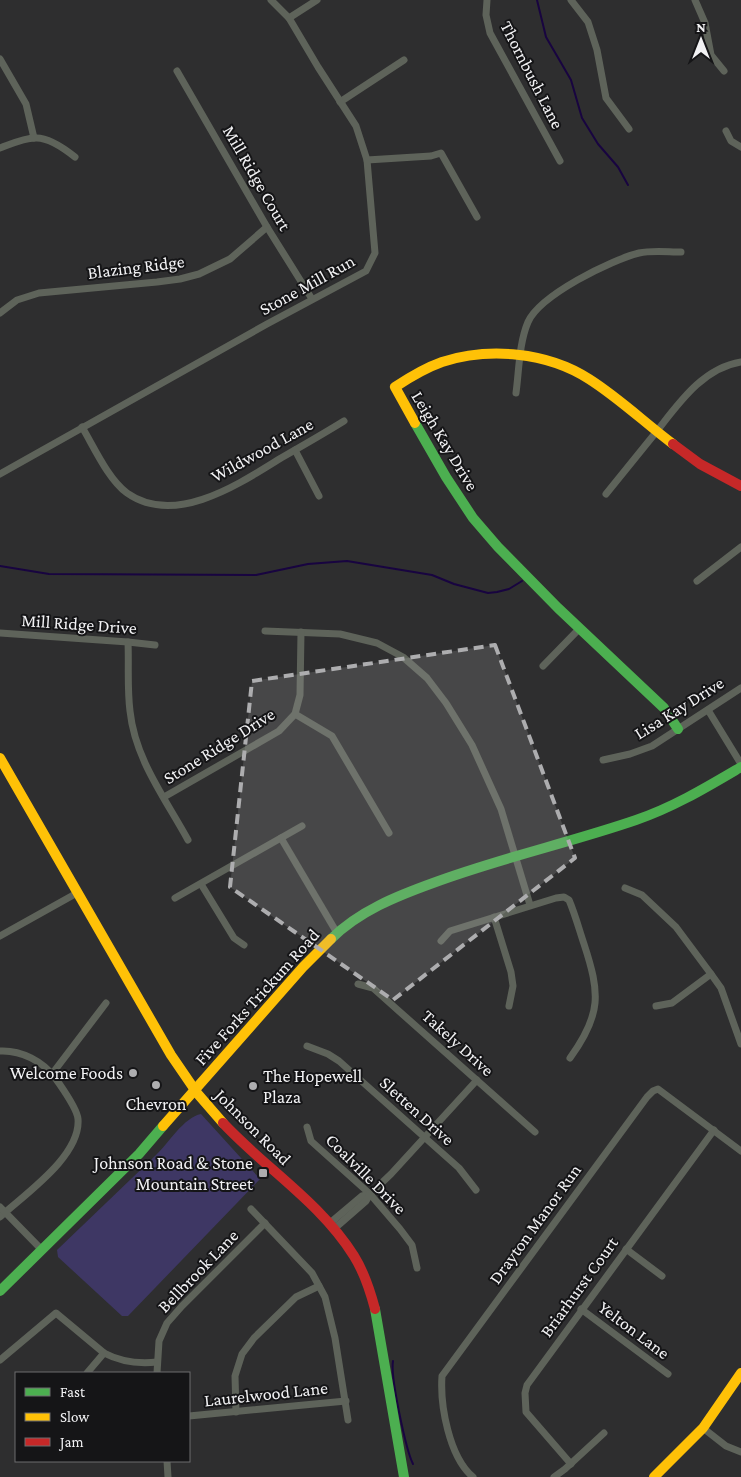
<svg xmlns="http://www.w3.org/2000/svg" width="741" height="1477" viewBox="0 0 741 1477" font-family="'Crimson Pro',serif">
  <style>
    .green { fill: #3e3764 }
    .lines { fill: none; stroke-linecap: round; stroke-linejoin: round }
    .stream { stroke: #180440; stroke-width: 2 }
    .street { stroke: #5e635a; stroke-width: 7 }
    .fast { stroke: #4caf50; stroke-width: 10 }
    .slow { stroke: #ffc107; stroke-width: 10 }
    .jam { stroke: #c62828; stroke-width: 10 }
    .marked { fill: #adadaf; fill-opacity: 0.2; stroke: #adadaf; stroke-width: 4; stroke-dasharray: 10 6; stroke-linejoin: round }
    .poi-dot { fill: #adadaf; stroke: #151517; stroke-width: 2 }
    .labels { text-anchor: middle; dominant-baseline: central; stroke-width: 4; stroke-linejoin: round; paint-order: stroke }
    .street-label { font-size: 18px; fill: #f2f2f4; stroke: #151517 }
    .poi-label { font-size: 18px; fill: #f2f2f4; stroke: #151517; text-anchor: end }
  </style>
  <rect width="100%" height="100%" fill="#2e2e2f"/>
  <!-- green -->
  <path class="green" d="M201 1114 260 1179 128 1316H122L58 1257 57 1250C90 1218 123 1187 156 1155 168 1144 184 1117 201 1114Z"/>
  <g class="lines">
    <!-- stream -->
    <g class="stream">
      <path d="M537 0 546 37 571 80 582 118 598 144 618 167 628 185"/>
      <path d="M0 566 49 574 256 575 308 564 347 561 432 575 454 584 488 593 497 592 509 589 522 581"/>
      <path d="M393 1361C390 1376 406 1450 413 1464"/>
    </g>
    <!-- street -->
    <g class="street">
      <path d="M487 0 486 15 490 33 560 161"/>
      <path d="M571 0 588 22 597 50 606 98 629 129"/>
      <path d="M695 0 705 23 711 55 724 71"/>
      <path d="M289 18 317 0"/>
      <path d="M0 59 26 104 34 138"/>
      <path d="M177 71 267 227 312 299"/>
      <path d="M340 102 404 60"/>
      <path d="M726 131 731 141 741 147"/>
      <path d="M0 148C11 144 24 138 35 138 49 137 65 149 75 157"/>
      <path d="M367 160 431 156 441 153 477 217"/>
      <path d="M0 313 17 300 39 293 157 282 180 279 199 274 230 259 267 227"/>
      <path d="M516 393C519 371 519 343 528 322 540 295 611 260 639 253 652 250 668 252 681 252"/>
      <path d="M82 427C94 447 108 479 127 493 175 527 239 484 281 458 302 446 323 434 344 421"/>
      <path d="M295 450 319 496"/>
      <path d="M0 474 267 324 366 271 375 253 367 160 356 126 318 67 289 18 271 0"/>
      <path d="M606 494C623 473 640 452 657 431 679 403 703 368 741 362"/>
      <path d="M697 581 741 547"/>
      <path d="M265 631 340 634 377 643 403 657 427 678 446 703 472 745 501 809 530 905"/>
      <path d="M0 633 128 642 155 645"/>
      <path d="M128 642C129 664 127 688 130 711 135 759 165 798 188 840"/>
      <path d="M543 666 579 629"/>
      <path d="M708 710 741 764"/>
      <path d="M295 714 332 736 389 833"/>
      <path d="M603 760 630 754 652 746 741 688"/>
      <path d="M164 797 279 731 295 714 300 695 301 632"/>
      <path d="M281 838 337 933"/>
      <path d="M201 884 234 938 244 945"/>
      <path d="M625 888 642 895 676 927 711 974 721 988 741 1044"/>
      <path d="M175 898 302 826"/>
      <path d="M494 917 511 972 513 986 509 1006"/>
      <path d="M0 936 77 893"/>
      <path d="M441 941 450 931 556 898 564 897 569 900C575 914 579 929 584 944 600 993 602 1014 570 1058"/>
      <path d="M358 984 373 988 535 1132"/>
      <path d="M656 1006 672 1003 711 974"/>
      <path d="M307 1046 328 1054 339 1061 459 1168 476 1190"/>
      <path d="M0 1051C21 1050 43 1061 56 1079 62 1088 77 1108 78 1119 81 1156 25 1194 0 1217"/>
      <path d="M52 1074 106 1003"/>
      <path d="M307 1127 311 1141 370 1194 400 1229 412 1245 417 1268"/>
      <path d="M0 1207 42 1250"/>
      <path d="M251 1209 312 1273 325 1297 335 1338 348 1420"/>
      <path d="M330 1223 362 1196 370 1194 391 1174 477 1080"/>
      <path d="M335 1228 366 1201 370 1194"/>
      <path d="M626 1249 662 1276"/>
      <path d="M581 1309 668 1374"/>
      <path d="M0 1360 56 1313 104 1353C121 1362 138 1364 157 1362"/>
      <path d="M87 1373 104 1353"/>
      <path d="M157 1373 159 1341 167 1323 182 1306 265 1223"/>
      <path d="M236 1412 235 1376 242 1354 254 1338 296 1297 319 1286"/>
      <path d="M189 1416 346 1401"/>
      <path d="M703 1428 726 1446 741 1452"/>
      <path d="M167 1461 168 1477"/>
      <path d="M571 1464 526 1412 525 1393 527 1385 714 1130"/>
      <path d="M473 1477C449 1457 440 1405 442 1376L647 1097 653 1091 658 1089 741 1151"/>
      <path d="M554 1477 565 1469 604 1433"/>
    </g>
    <!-- fast -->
    <g class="fast">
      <path d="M415 423 446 477 473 518 498 547 558 608 664 708 678 729"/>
      <path d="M331 939C359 911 397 896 433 883 500 858 569 843 636 820 674 807 707 787 741 767"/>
      <path d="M0 1291 139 1154 163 1126"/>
      <path d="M375 1309 404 1477"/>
    </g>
    <!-- slow -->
    <g class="slow">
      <path d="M415 423 395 387C410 377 425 368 442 362 489 347 547 352 589 379 619 398 645 423 673 444"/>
      <path d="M0 758 171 1055 197 1093 223 1123"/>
      <path d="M163 1126 303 967 331 939"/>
      <path d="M654 1477 703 1428 741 1373"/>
    </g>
    <!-- jam -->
    <g class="jam">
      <path d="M673 444 700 464 741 486"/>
      <path d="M223 1123C265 1168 320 1202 354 1256 364 1272 370 1290 375 1309"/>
    </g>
  </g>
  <!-- marked area -->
  <path class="marked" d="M495 645 575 858 393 1000 230 887 252 681Z"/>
  <!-- markers -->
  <g class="poi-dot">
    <circle cx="133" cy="1073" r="5"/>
    <circle cx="156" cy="1085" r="5"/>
    <circle cx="253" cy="1086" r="5"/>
    <rect x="258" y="1168" width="10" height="10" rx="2.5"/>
  </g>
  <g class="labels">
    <!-- street labels -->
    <g class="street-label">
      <text transform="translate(532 75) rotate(63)">Thornbush Lane</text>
      <text transform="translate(257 178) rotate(60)">Mill Ridge Court</text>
      <text transform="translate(136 267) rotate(-7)">Blazing Ridge</text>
      <text transform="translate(307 285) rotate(-29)">Stone Mill Run</text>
      <text transform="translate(445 441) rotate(59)">Leigh Kay Drive</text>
      <text transform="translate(262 450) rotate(-29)">Wildwood Lane</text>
      <text transform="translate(79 624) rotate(4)">Mill Ridge Drive</text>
      <text transform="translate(679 708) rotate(-32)">Lisa Kay Drive</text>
      <text transform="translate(219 746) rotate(-32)">Stone Ridge Drive</text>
      <text transform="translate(257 997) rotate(-48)">Five Forks Trickum Road</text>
      <text transform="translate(458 1043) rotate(42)">Takely Drive</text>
      <text transform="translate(417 1111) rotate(42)">Sletten Drive</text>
      <text transform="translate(253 1127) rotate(45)">Johnson Road</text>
      <text transform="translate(366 1174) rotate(45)">Coalville Drive</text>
      <text transform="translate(535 1224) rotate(-54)">Drayton Manor Run</text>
      <text transform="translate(198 1271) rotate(-46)">Bellbrook Lane</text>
      <text transform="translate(579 1287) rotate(-54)">Briarhurst Court</text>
      <text transform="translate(634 1330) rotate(37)">Yelton Lane</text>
      <text transform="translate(266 1394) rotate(-6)">Laurelwood Lane</text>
    </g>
    <!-- poi labels -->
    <g class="poi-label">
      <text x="123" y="1073">Welcome Foods</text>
      <text x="263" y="1076" text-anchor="start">The Hopewell<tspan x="263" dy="21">Plaza</tspan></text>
      <text x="156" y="1104" text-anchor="middle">Chevron</text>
      <text x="253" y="1163">Johnson Road &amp; Stone<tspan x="253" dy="21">Mountain Street</tspan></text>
    </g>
  </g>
  <!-- legend -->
  <rect x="15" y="1372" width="175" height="90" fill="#151517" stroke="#6d6d6f"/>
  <rect x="25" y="1388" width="25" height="8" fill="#4caf50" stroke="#6d6d6f"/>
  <text x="60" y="1397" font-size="15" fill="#f2f2f4">Fast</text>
  <rect x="25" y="1413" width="25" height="8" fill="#ffc107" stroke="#6d6d6f"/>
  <text x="60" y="1422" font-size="15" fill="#f2f2f4">Slow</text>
  <rect x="25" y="1438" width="25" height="8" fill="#c62828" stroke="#6d6d6f"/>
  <text x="60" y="1447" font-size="15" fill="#f2f2f4">Jam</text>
  <!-- north arrow -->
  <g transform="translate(701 40)" stroke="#151517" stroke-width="4" paint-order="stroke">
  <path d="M0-4L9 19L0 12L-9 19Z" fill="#f2f2f4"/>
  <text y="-8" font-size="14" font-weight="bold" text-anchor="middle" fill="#f2f2f4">N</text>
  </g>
</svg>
